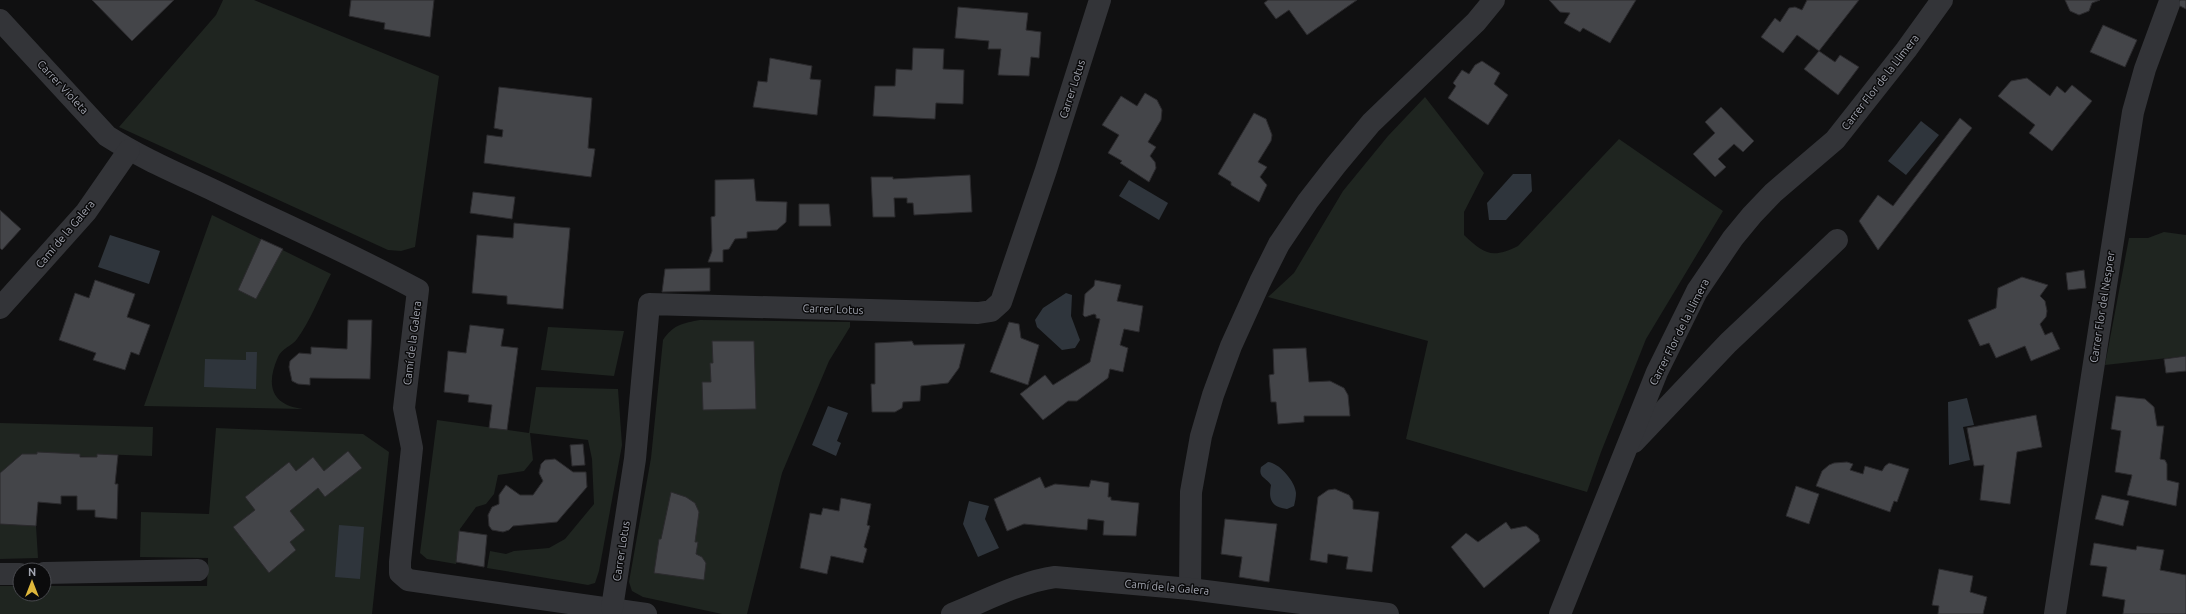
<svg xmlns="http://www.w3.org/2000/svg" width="2186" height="614" viewBox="0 0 2186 614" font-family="Ubuntu,sans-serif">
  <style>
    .green { fill: #1f2520 }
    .water { fill: #2f353c }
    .building { fill: #444549; stroke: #2b2a2d }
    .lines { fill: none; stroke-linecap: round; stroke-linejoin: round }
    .minor { stroke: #333438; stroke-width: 22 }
    .labels { text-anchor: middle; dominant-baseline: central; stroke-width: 3; stroke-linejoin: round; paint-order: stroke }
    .street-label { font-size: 11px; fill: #a3a6b1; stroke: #0b0b0c }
  </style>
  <rect width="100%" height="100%" fill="#101011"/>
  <!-- green -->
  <g class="green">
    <path d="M223 0H254L439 76 415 247 401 251 388 250 119 127 216 15Z"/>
    <path d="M1425 97 1484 173 1464 212V235C1484 254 1492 259 1518 246L1619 139 1723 211 1646 339 1601 452 1587 492 1406 439 1428 341 1268 297 1294 273 1343 191 1388 136Z"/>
    <path d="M212 215 331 274C321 293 310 322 297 339 292 346 282 348 278 357 265 386 272 406 304 409L144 406Z"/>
    <path d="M2164 232 2186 235V356L2105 365 2129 238H2148Z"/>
    <path d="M700 320 850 322V327L829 361 782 473 747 614H722L643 597 632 591 629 582 651 458 663 340C673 325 683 323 700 320Z"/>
    <path d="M548 327 624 331 614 376 541 370Z"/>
    <path d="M536 387 618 389 622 445 599 571 595 583 588 585 487 568 490 551 506 554 514 551 549 548 565 539 594 504 592 459 588 440 530 433 533 460 524 471 498 475 494 494 486 504 476 507 460 529 456 564 427 559 420 553 437 420 529 433Z"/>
    <path d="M0 423 153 427 152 456 98 454 97 457 22 454 0 473Z"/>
    <path d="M216 428 363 434 389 452 372 614H0V586H20V594H44V586H207L208 558 140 557 141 512 209 514Z"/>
    <path d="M0 524 36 526 38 558 0 559Z"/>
  </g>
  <!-- water -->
  <g class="water">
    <path d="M1921 121 1939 135 1906 175 1888 161Z"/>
    <path d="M1513 174H1531L1532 191 1506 220H1489L1487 203Z"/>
    <path d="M1129 180 1168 203 1159 220 1119 196Z"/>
    <path d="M110 235 160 251 149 284 98 267Z"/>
    <path d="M1066 293 1072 295 1071 316 1080 340 1075 348 1062 350 1037 327 1035 320 1043 308Z"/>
    <path d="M246 352H257L256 389 204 387 205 359 246 360Z"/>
    <path d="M1967 398 1974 425 1963 427 1970 460 1949 465 1948 402Z"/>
    <path d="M828 406 848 413 837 441 841 443 836 456 812 445Z"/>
    <path d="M1268 462C1279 463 1295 481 1296 493 1296 497 1295 502 1294 506L1287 509C1272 507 1268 500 1271 485 1266 477 1258 478 1261 467Z"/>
    <path d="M969 501 989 506 985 519 999 548 978 557 963 524Z"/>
    <path d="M339 525 364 527 360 579 335 577Z"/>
  </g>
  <!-- building -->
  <g class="building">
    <path d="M92 0H174L132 41Z"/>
    <path d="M351 0H434L430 37 384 29 385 23 349 16Z"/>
    <path d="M1268 0H1357L1307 35 1289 10 1276 19 1264 3Z"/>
    <path d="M1549 0H1636L1610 43 1583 28 1580 32 1564 23 1570 13 1560 12Z"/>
    <path d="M1807 0H1859L1819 51 1797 35 1783 53 1761 37 1775 18 1780 22 1789 8 1795 7 1802 10Z"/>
    <path d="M2065 0H2100L2092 3 2089 11 2079 15 2070 11Z"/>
    <path d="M2180 0H2186V9L2178 5Z"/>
    <path d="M958 7 1028 13 1026 30 1041 32 1039 58 1031 57 1029 76 998 75 1001 49H988L989 41 955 38Z"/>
    <path d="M2103 25 2137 40 2125 67 2090 52Z"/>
    <path d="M913 48 944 49 943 69 964 70 963 104 936 103 935 119 873 116 875 86H895L896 69 912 70Z"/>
    <path d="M1819 51 1835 62 1840 55 1859 67 1838 95 1804 69Z"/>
    <path d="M770 58 812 66 810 79 821 80 817 115 753 107 758 81 767 82Z"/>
    <path d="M1482 61 1500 73 1494 84 1508 95 1488 125 1448 98 1456 86 1453 83 1462 70 1469 74 1475 65Z"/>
    <path d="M2027 78 2050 96 2057 86 2065 93 2072 85 2092 101 2052 151 2029 133 2035 125 1998 96 2011 81Z"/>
    <path d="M499 87 592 98 588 148 595 149 591 177 484 163 487 135 502 137 503 130 494 128Z"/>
    <path d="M1145 93 1157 100 1162 110 1161 120 1148 142 1156 147 1150 156 1155 162 1156 168 1149 182 1120 163 1122 161 1108 153 1119 135 1102 125 1121 96 1137 106Z"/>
    <path d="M1721 107 1754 141 1743 152 1734 144 1718 159 1726 167 1715 177 1693 154 1715 133 1705 122Z"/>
    <path d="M1254 113 1266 119 1272 135 1271 141 1258 162 1267 167 1260 177 1267 185 1259 202 1231 185V182L1218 174Z"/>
    <path d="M1960 118 1972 128 1878 250 1859 221 1878 195 1893 206Z"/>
    <path d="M970 175 972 212 914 215 913 203H907V198H894L895 217H873L871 177H893V179Z"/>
    <path d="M754 179 756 201 787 202 786 222 777 230 747 232V238L735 239 729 249 723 250V262H708L712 251 711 217 715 216V180Z"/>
    <path d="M473 192 515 197 512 219 470 213Z"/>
    <path d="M799 204H829L831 226H799Z"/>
    <path d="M0 210 21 229 2 250 0 248Z"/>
    <path d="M514 223 570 228 563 309 507 304V296L472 293 477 235 513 238Z"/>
    <path d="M261 239 283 249 256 299 238 290Z"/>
    <path d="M710 268V291L662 292 665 269Z"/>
    <path d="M2084 270 2086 288 2068 290 2066 273Z"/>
    <path d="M2022 277 2048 285 2040 296 2045 301 2047 311 2046 317 2040 324 2045 335 2052 332 2060 349 2031 361 2025 346 1996 358 1989 343 1980 346 1968 320 1996 308 1998 288Z"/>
    <path d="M95 280 135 294 127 317 150 325 139 355 131 352 125 370 93 360 96 353 59 340 75 293 89 298Z"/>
    <path d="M1095 280 1121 285 1117 301 1143 306 1139 332 1124 329 1120 345 1128 348 1123 372 1110 369 1108 378 1077 401H1068L1043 420 1020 394 1045 375 1053 385 1090 362 1100 319 1096 318V315L1094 314 1085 317 1083 315 1085 294 1094 286Z"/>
    <path d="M348 320H372L370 379 310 378V385L298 384 292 381 289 367 290 361 299 353 311 354V347L347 349Z"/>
    <path d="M1009 322 1019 324 1021 338 1039 345 1028 385 990 372Z"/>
    <path d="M470 325 504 329 501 346 518 348 507 430 489 428 492 405 468 402 469 395 444 392 448 351 466 353Z"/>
    <path d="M712 341H754L756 409 703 410 702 382H711L710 363H713Z"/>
    <path d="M912 341 914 345 965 344 959 368 948 383 921 386 920 401 903 402 902 408 895 412H872L871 384H875V343Z"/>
    <path d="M1306 348 1309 382 1330 381 1344 388 1348 395 1350 416H1304V422L1278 424 1276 402H1271L1269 375 1274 374 1273 349Z"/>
    <path d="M2186 356V371L2166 373 2164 359Z"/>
    <path d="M2116 396 2145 399 2154 407 2157 426H2164L2160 459 2165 460 2167 464V480L2179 483 2176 506 2127 495 2132 475 2115 472 2121 431 2111 429Z"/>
    <path d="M2036 415 2042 447 2017 452 2010 504 1980 500 1984 465 1974 466 1967 428Z"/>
    <path d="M583 444 585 465 572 466 570 445Z"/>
    <path d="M348 451 362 468 325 497 318 488 290 511 305 530 290 542 296 550 269 573 233 527 255 510 245 497 289 462 296 471 313 457 324 471Z"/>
    <path d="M37 452 80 454V457H97V454L118 455 115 484H118L117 519 95 517V510H77V496H61V504L38 502 36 526 0 524V473L22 454H37Z"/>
    <path d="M555 459 573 472H586L587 487 557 522 513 526 509 530 503 532 492 530 489 526 488 515 492 507 499 504V495L506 485 520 495H533L543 481 539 473 541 464 545 460Z"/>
    <path d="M1847 462 1853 464 1850 470 1863 474 1865 466 1882 471 1885 466 1889 463 1909 469 1897 502 1894 501 1890 512 1816 486 1822 471 1829 465 1834 463Z"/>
    <path d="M1040 477 1045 488 1055 484 1089 487 1091 480 1109 483 1108 497H1111V500L1139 503 1136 536 1103 535 1104 521 1088 519 1087 530 1024 524 1007 531 994 499Z"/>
    <path d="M1796 486 1819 494 1809 524 1786 516Z"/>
    <path d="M1335 489 1349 495 1353 501V509L1379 512 1372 572 1346 569 1348 557 1328 554 1327 563 1310 560 1318 497 1328 490Z"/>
    <path d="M671 492 686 497 695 503 699 512 695 542H698L696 554 702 557 706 563 704 580 654 573 659 539H661Z"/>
    <path d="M2102 495 2129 501 2123 526 2095 519Z"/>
    <path d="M841 498 871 504 867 525 870 526 864 547 867 549 863 563 831 556 827 574 800 568 810 513 821 515 823 508 839 511Z"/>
    <path d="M1225 519 1277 524 1269 582 1239 577 1242 557 1221 554Z"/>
    <path d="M1506 522 1511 529 1526 526 1538 535 1540 541 1484 588 1451 547 1466 533 1478 542Z"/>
    <path d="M459 531 487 535 484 567 456 562Z"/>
    <path d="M2094 543 2136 550 2137 546 2164 550 2160 570 2186 575V614H2123L2125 600 2102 596 2107 567 2090 565Z"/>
    <path d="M1939 569 1973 576 1970 592 1987 597 1983 614H1938L1939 606 1932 605Z"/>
  </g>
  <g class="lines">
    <!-- minor -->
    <g class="minor">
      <path d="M0 20 107 136C143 159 177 173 215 191 283 224 352 254 418 290L404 408 412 448 400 562V573L408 580 646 614"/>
      <path d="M0 308 86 212 129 150"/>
      <path d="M1634 442 1728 343 1837 240"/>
      <path d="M44 573 198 570"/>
      <path d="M0 574H20"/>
      <path d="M1190 589 1191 492 1201 436 1213 395 1231 346 1260 282 1279 244 1308 201 1336 165 1371 123 1476 22 1494 0"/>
      <path d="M612 608 635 459 649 304 978 313 991 311 1001 302 1046 170 1100 0"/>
      <path d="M952 614C985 601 1020 582 1055 577L1190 589 1388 614"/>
      <path d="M1560 614 1657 372 1697 291 1733 238 1752 215 1773 193 1835 140 1906 50 1942 0"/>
      <path d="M2055 614 2133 112 2145 69 2169 4"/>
    </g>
  </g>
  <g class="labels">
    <!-- street labels -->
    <g class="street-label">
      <text transform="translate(1880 82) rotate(-52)">Carrer Flor de la Llimera</text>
      <text transform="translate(63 87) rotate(47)">Carrer Violeta</text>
      <text transform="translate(1072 89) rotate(-72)">Carrer Lotus</text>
      <text transform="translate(65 234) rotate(-50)">Camí de la Galera</text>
      <text transform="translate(2102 307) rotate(-81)">Carrer Flor del Nesprer</text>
      <text transform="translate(833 309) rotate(2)">Carrer Lotus</text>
      <text transform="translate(1679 332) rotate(-63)">Carrer Flor de la Llimera</text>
      <text transform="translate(412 343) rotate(-83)">Camí de la Galera</text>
      <text transform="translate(621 551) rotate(-81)">Carrer Lotus</text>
      <text transform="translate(1167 587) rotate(5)">Camí de la Galera</text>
    </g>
  </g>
  <!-- north arrow -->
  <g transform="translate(32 582)"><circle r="19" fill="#0b0b0c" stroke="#48494e"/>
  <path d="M0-3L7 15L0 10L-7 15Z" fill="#dfb73b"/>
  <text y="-6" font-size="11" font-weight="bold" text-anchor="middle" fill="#a3a6b1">N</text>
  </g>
</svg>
